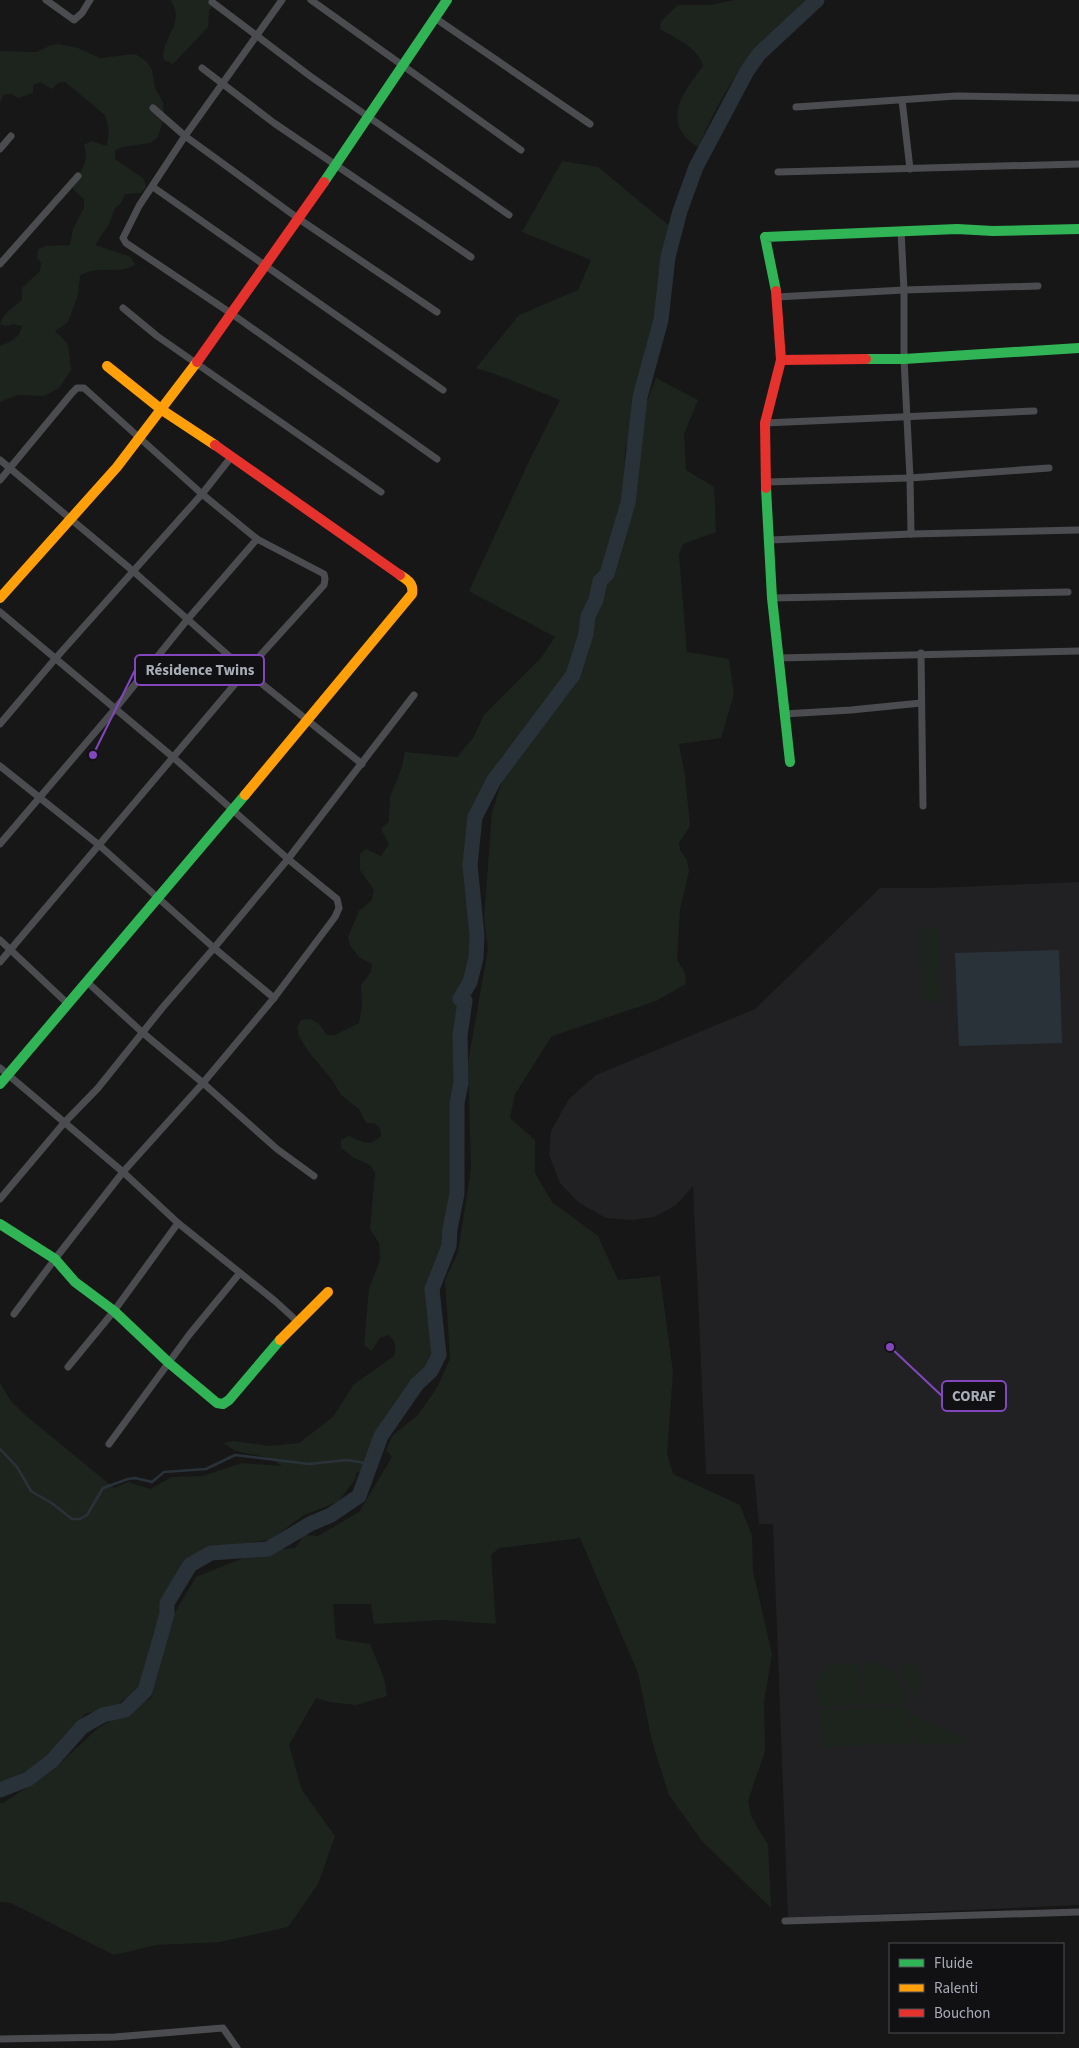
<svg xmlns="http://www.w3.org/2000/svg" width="1079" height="2048" viewBox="0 0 1079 2048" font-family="'Source Sans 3',sans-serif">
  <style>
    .built { fill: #212123 }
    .green { fill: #1d241e }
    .water { fill: #2a3239 }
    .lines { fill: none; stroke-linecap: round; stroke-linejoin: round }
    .stream { stroke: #2a3239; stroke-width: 2.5 }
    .river { stroke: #2a3239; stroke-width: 15 }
    .street { stroke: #4b4c50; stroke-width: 7 }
    .fast { stroke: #30b455; stroke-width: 10 }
    .slow { stroke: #ff9f0a; stroke-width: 10 }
    .jam { stroke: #e5322d; stroke-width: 10 }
    .leader { fill: none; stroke: #8446be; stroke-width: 2 }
    .callout-dot { fill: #8446be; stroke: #111113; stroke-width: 2 }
    .callout { fill: #111113; stroke: #8446be; stroke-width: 2 }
    .callout-label { font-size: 15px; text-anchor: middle; font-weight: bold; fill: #a8adb8 }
  </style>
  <rect width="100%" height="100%" fill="#171717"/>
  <!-- built -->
  <path class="built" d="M1079 882V1905L788 1918 773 1524H759L754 1474H706L693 1186 675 1206 654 1217 632 1220 606 1218 579 1203 560 1183 549 1155 551 1131 569 1099 596 1075 755 1009 880 888H932Z"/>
  <!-- green -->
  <g class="green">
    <path d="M171 0H216L209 11 208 27 173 64 164 60C160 44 176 31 176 15 176 10 173 5 171 0Z"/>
    <path d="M735 0H809C791 16 771 32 755 50 735 72 709 119 699 147 693 145 688 140 684 135 666 112 689 85 703 66 699 48 675 38 660 29L661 21 678 5H710Z"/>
    <path d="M59 44 78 48 100 58 135 54 147 62 152 70 155 88 163 102 164 119 157 138 150 143 123 147 115 150V159L144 179 146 187 141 193 125 194 121 203 115 208 109 224 95 245 131 257 135 265C118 275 96 264 80 276L78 295 68 322 55 331 68 344 71 370 59 388 44 396 18 395 0 402V346C12 341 19 339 22 326L14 324 6 326 0 324C3 313 14 307 22 300V288L40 271 41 263 37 257 38 249 46 246 70 245 73 229 84 208V199L73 189V181C83 170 89 160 84 145L91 141 107 146 109 130 105 115 65 82 58 83 52 89 40 82 33 85V93L18 98 11 94 3 95 0 103V51L36 52 52 45Z"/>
    <path d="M562 161 598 167 672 228 664 266 666 275 643 371 635 394 633 425 625 451 624 498 619 525 608 560 585 615 579 644 564 680 535 720 502 756 478 796 469 827 465 871 473 933 466 974 455 996 460 1010 456 1034 457 1085 452 1104 453 1139 451 1147 453 1178 444 1242 429 1285 433 1343 430 1358 423 1373 382 1428 362 1470 355 1474 356 1478 338 1502 304 1515 270 1540 219 1546 195 1554 167 1592 162 1605 163 1613 153 1634 150 1661 137 1691 116 1705 85 1714 50 1759 0 1784V1383L11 1401 24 1414 114 1488 128 1482 150 1489 172 1477 203 1476 242 1463 282 1466 269 1458 236 1451 223 1443 233 1441 270 1446 299 1443 333 1417 353 1385 394 1356C397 1347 396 1341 388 1335L380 1338 371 1351 364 1345 369 1289 380 1260 379 1243 370 1229 375 1173 370 1165 354 1158 341 1148V1140L349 1136C363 1142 369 1147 381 1136L380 1128 374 1123H366L359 1109 341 1095 333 1081 308 1051 299 1036 297 1027 301 1020 310 1019 318 1023 327 1035H335L359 1023 362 1007 361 985 371 972 372 964 359 957 350 945 348 937 359 911 371 901 374 890 360 870V854L366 849 381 856 389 844 381 829 389 821 390 797 402 767 405 752 457 757 473 738 484 715 541 658 555 637 469 591 532 455 560 400 498 375 476 368 519 315 578 290 591 260 522 232Z"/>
    <path d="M656 378 698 400 684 434 686 470 714 487 716 532 683 544 679 555 687 652 729 659 734 694 721 738 679 744 685 775 690 826 679 843 680 850 687 860 689 871 680 910 677 960 685 973 686 984 656 1001 552 1036 515 1094 510 1118 535 1140V1173L552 1202 598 1236 618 1280 660 1276 673 1372 667 1454 673 1474 740 1505 752 1536 753 1571 772 1654 764 1702 765 1751 748 1801 751 1816 768 1845 771 1908 702 1841 669 1795 652 1741 638 1673 580 1538 499 1548 491 1555 496 1624 442 1620 374 1624 371 1604H333L336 1639 370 1644 384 1678 387 1696 356 1705 329 1702 316 1698 289 1745 302 1790 335 1836 318 1884 288 1927 220 1942 156 1945 114 1955 11 1903 0 1902V1803H3L52 1771 98 1728 151 1698 171 1619 196 1577 260 1551 295 1548 304 1535 318 1536 359 1512 392 1457 386 1450 392 1436 418 1415 438 1386 450 1358 445 1280 458 1252 471 1169 468 1063 488 949 484 918 492 812 502 781 572 682 627 521 643 411Z"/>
    <path d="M939 928 941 1002 925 1001 921 997 920 929Z"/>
    <path d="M877 1662 895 1673 909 1703 865 1704 864 1663Z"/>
    <path d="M828 1664H860L863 1705 819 1707 817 1678Z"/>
    <path d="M902 1665 919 1666V1704L901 1675Z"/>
    <path d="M908 1706 912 1743 865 1744V1707Z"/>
    <path d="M863 1708 864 1745 822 1747 819 1709Z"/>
    <path d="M918 1715 921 1720 968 1739 967 1744 915 1745 911 1716Z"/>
  </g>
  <!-- water -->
  <path class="water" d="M1059 950 1062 1043 959 1046 955 953Z"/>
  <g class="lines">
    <!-- stream -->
    <path class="stream" d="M0 1449 17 1467 31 1491 53 1504 72 1519H80L87 1515 103 1488 128 1479 135 1478 152 1482 164 1472 206 1469 235 1455 309 1464 347 1460 371 1464"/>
    <!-- river -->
    <path class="river" d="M0 1790 28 1779 52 1761 82 1727 103 1715 125 1710 145 1691 167 1614V1603L190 1565 211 1553 268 1549 310 1524 331 1515 359 1496 381 1436 417 1384 431 1371 439 1355 432 1289 449 1246 450 1229 457 1194V1103L461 1083 460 1036 465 1001 460 999 470 982 476 958 477 935 470 865 475 817 494 780 573 675 586 634 588 616 596 600 600 581 607 574 628 503 640 397 661 320 668 257 680 211 696 167 747 71 759 54 817 0"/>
    <!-- street -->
    <g class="street">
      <path d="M46 0 74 20 82 13 90 0"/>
      <path d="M282 0 185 136 139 206 123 238 126 243 232 314 437 459"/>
      <path d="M311 0 521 150"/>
      <path d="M212 2 310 76 509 215"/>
      <path d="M435 18 590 124"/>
      <path d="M202 68 274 123 471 257"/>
      <path d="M902 100 910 169"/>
      <path d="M796 107 956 96 1079 98"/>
      <path d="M153 108 185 136 299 219 437 312"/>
      <path d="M0 149 11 136"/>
      <path d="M778 172 1079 164"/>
      <path d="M153 187 443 390"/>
      <path d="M901 231 904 290V359L910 478 911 534"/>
      <path d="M0 264 78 176"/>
      <path d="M777 297 904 290 1038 286"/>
      <path d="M123 308 157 336 381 492"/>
      <path d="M765 423 1034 411"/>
      <path d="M0 460 133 571 246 671 362 764"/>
      <path d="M0 480 72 393 77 388H84L202 494 257 539 324 574 325 579 324 585 246 671 0 962"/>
      <path d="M766 482 910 478 1049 468"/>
      <path d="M770 540 911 534 1079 530"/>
      <path d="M772 598 1068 592"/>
      <path d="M0 612 174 758 288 859 337 899 339 908 335 917 274 998 203 1083 123 1172 55 1259 14 1314"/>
      <path d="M921 653 923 806"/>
      <path d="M778 658 1079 651"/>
      <path d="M784 714 851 710 921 703"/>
      <path d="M0 724 55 659 202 494 232 456"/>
      <path d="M0 766 99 845 214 948 274 998"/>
      <path d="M0 844 115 709 187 620 257 539"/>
      <path d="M0 940 68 1004"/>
      <path d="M86 981 143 1033 203 1083 277 1149 314 1176"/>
      <path d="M0 1068 123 1172 178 1223 275 1301 298 1322"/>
      <path d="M0 1199 64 1123 98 1088 163 1007 214 948 288 859 414 695"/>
      <path d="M68 1367 114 1311 178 1223"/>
      <path d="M109 1444 189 1335 239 1274"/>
      <path d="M785 1921 1079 1912"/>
      <path d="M0 2039 115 2037 223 2028 237 2048"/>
    </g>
    <!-- fast -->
    <g class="fast">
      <path d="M324 182 447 0"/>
      <path d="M776 291 765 237 957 229 993 231 1079 229"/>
      <path d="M866 359H904L1079 348"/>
      <path d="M766 488 772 598 790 762"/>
      <path d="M0 1084 245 795"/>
      <path d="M0 1224 55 1259 75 1282 114 1311 169 1363 217 1403 223 1404 229 1400 280 1340"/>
    </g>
    <!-- slow -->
    <g class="slow">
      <path d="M107 366 162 410 215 445"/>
      <path d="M0 598 117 467 197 362"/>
      <path d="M245 795 412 594C414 584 408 580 400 575"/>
      <path d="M280 1340 328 1292"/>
    </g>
    <!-- jam -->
    <g class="jam">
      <path d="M776 291 781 360 866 359"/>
      <path d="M197 362 324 182"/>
      <path d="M215 445 400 575"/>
      <path d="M766 488 765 423 781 360"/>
    </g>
  </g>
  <!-- callouts -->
  <path class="leader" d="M93 755L135 670M890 1347L942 1396"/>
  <g class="callout-dot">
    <circle cx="93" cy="755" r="5"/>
    <circle cx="890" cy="1347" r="5"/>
  </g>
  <g class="callout">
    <rect x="135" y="655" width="129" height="30" rx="5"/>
    <rect x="942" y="1381" width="64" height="30" rx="5"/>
  </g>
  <g class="callout-label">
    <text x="200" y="675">Résidence Twins</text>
    <text x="974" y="1401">CORAF</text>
  </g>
  <!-- legend -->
  <rect x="889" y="1943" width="175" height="90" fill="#111113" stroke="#4d4f55"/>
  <rect x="899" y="1959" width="25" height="8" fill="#30b455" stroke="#4d4f55"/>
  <text x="934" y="1968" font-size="15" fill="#a8adb8">Fluide</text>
  <rect x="899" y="1984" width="25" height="8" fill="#ff9f0a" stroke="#4d4f55"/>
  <text x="934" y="1993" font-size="15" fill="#a8adb8">Ralenti</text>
  <rect x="899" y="2009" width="25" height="8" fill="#e5322d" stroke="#4d4f55"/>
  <text x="934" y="2018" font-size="15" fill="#a8adb8">Bouchon</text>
</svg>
